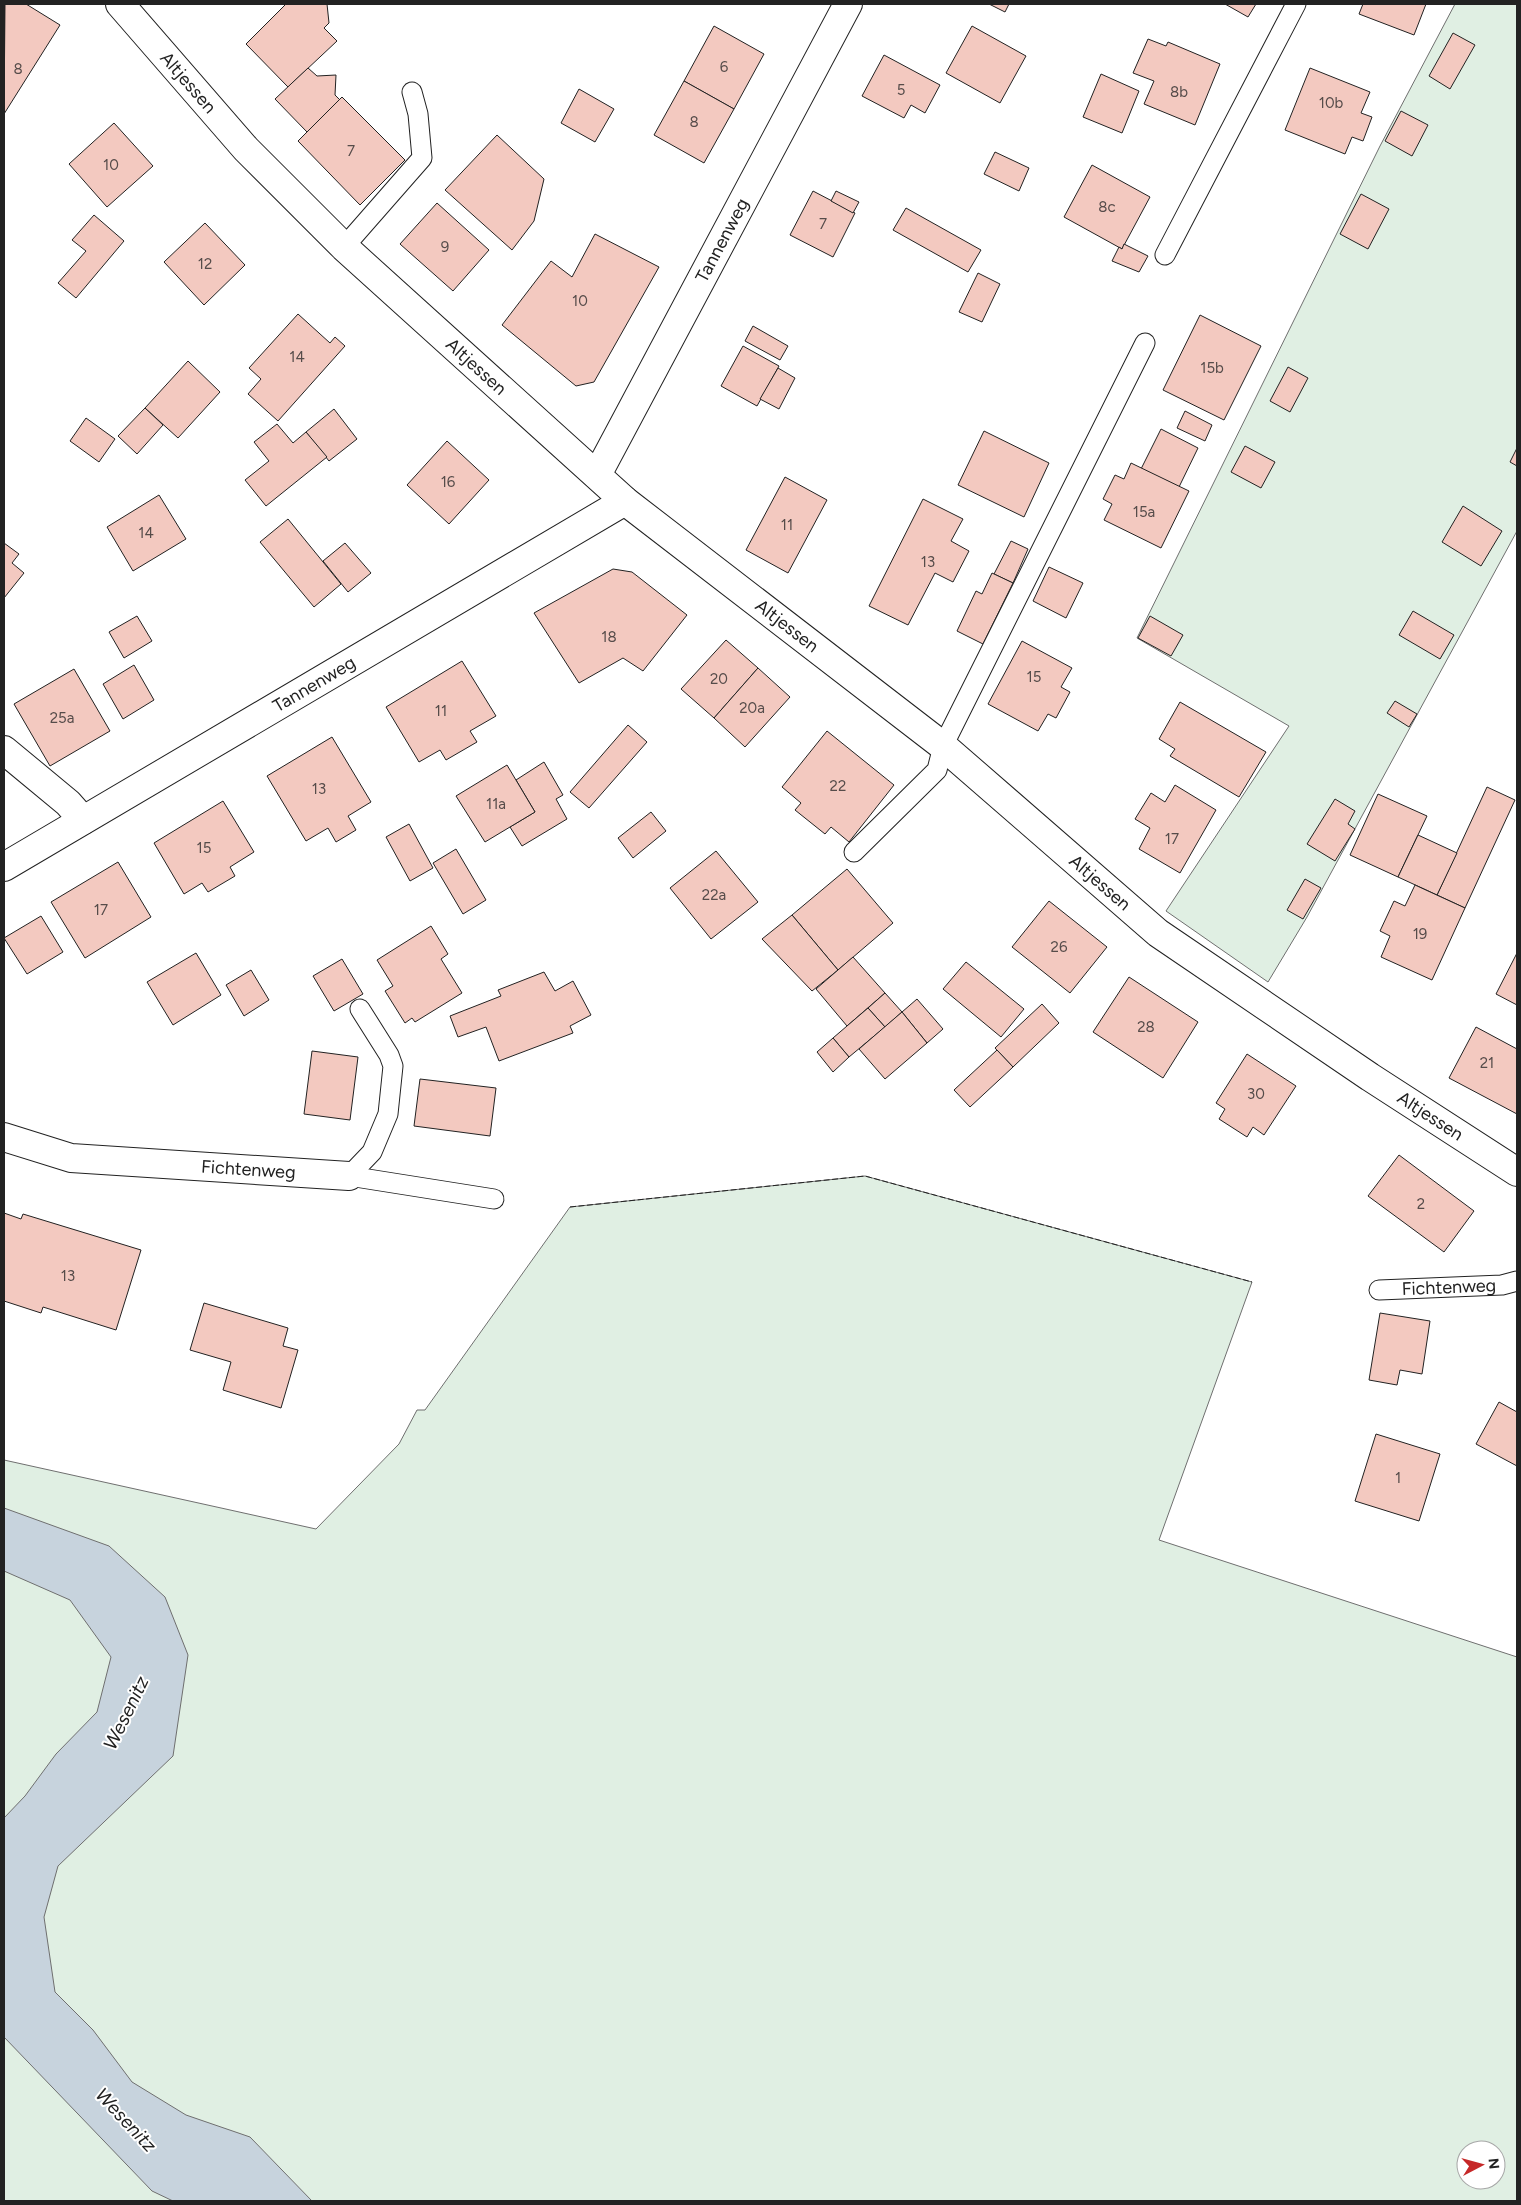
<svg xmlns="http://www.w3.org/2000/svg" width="1521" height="2205" viewBox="0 0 1521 2205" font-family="Figtree,sans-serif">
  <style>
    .green { fill: #e0efe3; stroke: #6f6f6f; fill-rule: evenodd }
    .water { fill: #c7d3dd; stroke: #6f6f6f }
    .building { fill: #f3c9c0; stroke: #222 }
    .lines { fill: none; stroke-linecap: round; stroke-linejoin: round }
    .lane-casing { stroke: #222; stroke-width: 21 }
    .street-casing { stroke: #222; stroke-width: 30 }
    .lane { stroke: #fff; stroke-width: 19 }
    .street { stroke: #fff; stroke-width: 28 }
    .fence { stroke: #222; stroke-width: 1; stroke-dasharray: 6 2.5; stroke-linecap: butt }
    .labels { text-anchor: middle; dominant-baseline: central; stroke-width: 4; stroke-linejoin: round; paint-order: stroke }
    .number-label { font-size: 15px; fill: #564c4a }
    .street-label { font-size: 18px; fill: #222; stroke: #fff }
    .water-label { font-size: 19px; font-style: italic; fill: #222; stroke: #fff }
  </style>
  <rect width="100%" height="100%" fill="#fff"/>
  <!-- green -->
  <g class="green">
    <path d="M1455 4H1517V531L1307 917 1268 982 1166 911 1289 726 1137 638 1380 146Z"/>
    <path d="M865 1176 1252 1282 1159 1540 1517 1657V2201H4V1460L316 1529 399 1444 417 1410H425L570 1207ZM1466 2150H1496V2180H1466Z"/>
  </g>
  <!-- water -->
  <path class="water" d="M4 1508 109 1546 165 1597 188 1655 173 1756 58 1866 44 1917 55 1992 93 2030 132 2082 186 2115 250 2137 312 2201H173L152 2191 4 2037V1818L25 1796 56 1754 97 1712 111 1657 70 1600 4 1571Z"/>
  <!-- building -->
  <g class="building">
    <path d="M5 4H26L60 25 4 114Z"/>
    <path d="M286 4H327L329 23 324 28 337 41 288 87 246 44Z"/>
    <path d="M989 4H1009L1005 12Z"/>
    <path d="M1225 4H1256L1248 17Z"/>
    <path d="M1363 4H1426L1414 35 1359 14Z"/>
    <path d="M714 26 764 54 734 109 684 81Z"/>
    <path d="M972 26 1026 56 1000 103 946 73Z"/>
    <path d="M1453 33 1475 45 1450 89 1429 76Z"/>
    <path d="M1148 39 1166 46 1168 42 1220 64 1195 125 1144 104 1154 81 1133 73Z"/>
    <path d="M884 55 940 85 925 113 911 105 904 118 862 96Z"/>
    <path d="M308 68 317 76 336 75 335 95 340 100 307 132 275 99Z"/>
    <path d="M1310 68 1370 92 1361 113 1372 117 1363 141 1352 137 1345 154 1285 130Z"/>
    <path d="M1101 74 1139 91 1122 133 1083 117Z"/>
    <path d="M684 81 734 109 704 163 654 135Z"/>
    <path d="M579 89 614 109 595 142 561 123Z"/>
    <path d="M342 97 405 160 360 205 298 141Z"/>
    <path d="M1401 111 1428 125 1412 156 1385 141Z"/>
    <path d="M114 123 153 166 107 207 69 164Z"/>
    <path d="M497 135 544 179 534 221 512 250 445 190Z"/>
    <path d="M995 152 1029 168 1019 191 984 174Z"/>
    <path d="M1092 165 1150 197 1122 249 1064 217Z"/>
    <path d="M813 191 855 213 833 257 790 235Z"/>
    <path d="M836 191 859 202 853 213 831 201Z"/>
    <path d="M1361 194 1389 209 1368 249 1340 234Z"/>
    <path d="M437 203 489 250 453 291 400 244Z"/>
    <path d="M906 208 981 250 968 272 893 230Z"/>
    <path d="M94 215 124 241 76 298 58 283 86 251 72 240Z"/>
    <path d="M205 223 245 265 204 305 164 262Z"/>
    <path d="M595 234 659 267 594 382 576 386 502 325 551 261 572 277Z"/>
    <path d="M1124 244 1148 256 1139 272 1112 261 1119 247 1122 249Z"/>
    <path d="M978 273 1000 284 982 322 959 312Z"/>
    <path d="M298 314 330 343 335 337 345 346 278 421 248 394 261 379 249 368Z"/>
    <path d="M1200 315 1261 346 1224 420 1163 390Z"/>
    <path d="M753 326 788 346 780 360 745 341Z"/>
    <path d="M743 346 779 366 757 406 721 386Z"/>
    <path d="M188 361 220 392 178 438 145 408Z"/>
    <path d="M1288 367 1308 378 1290 412 1270 401Z"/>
    <path d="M778 368 795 378 779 409 760 399Z"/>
    <path d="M145 408 163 425 137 454 118 436Z"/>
    <path d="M334 409 357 439 329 461 306 432Z"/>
    <path d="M1185 411 1212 425 1205 441 1177 428Z"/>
    <path d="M86 418 115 439 99 462 70 441Z"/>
    <path d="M277 424 293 443 306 432 327 457 266 506 245 480 269 461 254 442Z"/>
    <path d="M1161 429 1198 448 1179 487 1141 469Z"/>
    <path d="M984 431 1049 463 1024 517 958 485Z"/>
    <path d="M447 441 489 480 449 524 407 485Z"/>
    <path d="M1245 446 1275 462 1261 488 1231 472Z"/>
    <path d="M1517 448V466L1510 462Z"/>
    <path d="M1131 463 1189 491 1161 548 1104 520 1112 504 1103 499 1115 475 1124 479Z"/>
    <path d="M785 477 827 500 788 573 746 550Z"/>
    <path d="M159 495 186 539 133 571 107 527Z"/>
    <path d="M923 499 963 519 951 541 969 551 953 582 935 573 908 625 869 606Z"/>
    <path d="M1463 506 1502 531 1481 566 1442 542Z"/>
    <path d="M288 519 341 584 314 607 260 542Z"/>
    <path d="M1011 541 1028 549 1013 583 994 574Z"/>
    <path d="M4 543 19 554 12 563 24 573 4 598Z"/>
    <path d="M345 543 371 573 348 592 323 561Z"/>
    <path d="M1049 567 1083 583 1066 618 1033 601Z"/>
    <path d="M613 569 632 572 687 615 643 671 623 658 579 683 534 613Z"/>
    <path d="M992 573 1013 583 983 644 957 631 976 591 982 594Z"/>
    <path d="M1413 611 1454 635 1440 659 1399 635Z"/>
    <path d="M137 616 152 641 124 658 109 632Z"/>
    <path d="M1150 616 1183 635 1171 656 1138 638Z"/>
    <path d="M726 640 758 668 714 718 681 689Z"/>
    <path d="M1022 641 1072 668 1061 687 1070 692 1056 718 1048 714 1038 731 988 704Z"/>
    <path d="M462 661 496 716 470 731 477 742 446 760 440 750 419 762 386 707Z"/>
    <path d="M134 665 154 700 123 719 103 684Z"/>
    <path d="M758 668 790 697 745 747 714 718Z"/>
    <path d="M74 669 110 731 50 766 14 704Z"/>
    <path d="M1395 701 1417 714 1409 727 1387 713Z"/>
    <path d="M1180 702 1266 752 1239 797 1170 756 1175 749 1159 739Z"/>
    <path d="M628 725 647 742 589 808 570 792Z"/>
    <path d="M827 731 894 785 849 842 831 827 825 834 795 810 801 803 782 787Z"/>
    <path d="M332 737 371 802 348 816 356 830 336 842 328 828 306 841 267 776Z"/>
    <path d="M544 762 563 795 556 799 567 819 522 846 510 827 535 812 516 780Z"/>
    <path d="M507 765 535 812 485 842 456 796Z"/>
    <path d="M1175 785 1216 810 1180 873 1139 849 1150 828 1135 819 1151 793 1165 802Z"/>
    <path d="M1487 787 1515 800 1465 908 1437 895Z"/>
    <path d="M1378 794 1427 816 1398 877 1350 855Z"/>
    <path d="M1335 799 1355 811 1348 824 1355 829 1335 861 1307 844Z"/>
    <path d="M223 801 254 852 230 867 235 876 208 892 202 883 184 894 154 843Z"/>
    <path d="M651 812 666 831 633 858 618 838Z"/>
    <path d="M409 824 433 868 410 881 386 837Z"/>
    <path d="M1418 835 1457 853 1437 895 1398 877Z"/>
    <path d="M456 849 486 900 463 914 433 863Z"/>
    <path d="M716 851 758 902 711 939 670 888Z"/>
    <path d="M118 862 151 917 85 958 51 902Z"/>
    <path d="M847 869 893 923 838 970 792 915Z"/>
    <path d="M1305 879 1321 888 1303 919 1287 910Z"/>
    <path d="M1415 885 1465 908 1432 980 1381 957 1390 936 1380 931 1394 901 1405 906Z"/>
    <path d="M1049 901 1107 947 1070 993 1012 947Z"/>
    <path d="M792 915 838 970 812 991 762 939Z"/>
    <path d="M41 916 63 952 27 974 4 938Z"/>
    <path d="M431 926 448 954 441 959 462 993 415 1022 412 1018 405 1023 385 991 393 986 377 960Z"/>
    <path d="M196 953 221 995 173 1025 147 982Z"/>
    <path d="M1517 953V1005L1496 994Z"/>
    <path d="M853 957 885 993 847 1026 816 989Z"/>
    <path d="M342 959 363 994 334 1011 313 976Z"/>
    <path d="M966 962 1024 1009 1001 1037 943 989Z"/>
    <path d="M251 970 269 1000 244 1016 226 985Z"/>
    <path d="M544 972 555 991 573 981 591 1015 570 1026 573 1033 499 1061 486 1027 458 1037 450 1016 501 996 498 990Z"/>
    <path d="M1129 977 1198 1022 1163 1078 1093 1032Z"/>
    <path d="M885 993 902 1012 885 1027 868 1008Z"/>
    <path d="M917 999 943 1029 927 1043 902 1012Z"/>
    <path d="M1042 1004 1059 1023 1013 1067 995 1048Z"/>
    <path d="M868 1008 885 1027 849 1057 833 1038Z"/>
    <path d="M902 1012 927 1043 885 1079 859 1049Z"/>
    <path d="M1476 1027 1517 1049V1114L1449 1078Z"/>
    <path d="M833 1038 849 1057 833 1072 817 1052Z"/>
    <path d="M997 1050 1013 1067 970 1107 954 1090Z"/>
    <path d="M312 1051 358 1057 350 1120 304 1114Z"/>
    <path d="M1247 1054 1296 1086 1264 1135 1253 1127 1247 1137 1219 1119 1225 1109 1216 1103Z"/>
    <path d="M420 1079 496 1088 490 1136 414 1126Z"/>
    <path d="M1399 1155 1474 1211 1444 1252 1368 1196Z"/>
    <path d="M4 1213 21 1219 23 1214 141 1250 116 1330 43 1307 41 1313 4 1301Z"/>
    <path d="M204 1303 288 1328 283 1346 298 1350 281 1408 223 1390 231 1362 190 1350Z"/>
    <path d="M1380 1313 1430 1321 1422 1374 1400 1370 1397 1385 1369 1380Z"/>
    <path d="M1499 1402 1517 1412V1466L1476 1444Z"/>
    <path d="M1376 1434 1440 1454 1419 1521 1355 1501Z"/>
  </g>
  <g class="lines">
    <defs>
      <g id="lane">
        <path d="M344 247 422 158 418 114 412 92"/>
        <path d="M1165 255 1296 4"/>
        <path d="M854 852 937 770 943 746 1145 343"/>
        <path d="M349 1176 372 1152 388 1114 393 1066 389 1055 360 1009"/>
        <path d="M349 1176 494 1199"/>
        <path id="s1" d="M1379 1290 1502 1285 1517 1281"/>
      </g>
      <g id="street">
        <path id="s2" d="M120 4 246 149 344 247 625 501 943 746 1158 933 1370 1077 1517 1172"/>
        <path id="s3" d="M597 475 848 4"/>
        <path d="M4 750 68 803 83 820"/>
        <path id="s4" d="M4 867 625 501"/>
        <path id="s5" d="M4 1137 71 1158 349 1176"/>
      </g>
    </defs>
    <!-- lane casing -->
    <use href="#lane" class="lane-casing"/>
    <!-- street casing -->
    <use href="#street" class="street-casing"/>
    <!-- lane -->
    <use href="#lane" class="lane"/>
    <!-- street -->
    <use href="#street" class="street"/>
    <!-- fence -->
    <path class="fence" d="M570 1207 865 1176 1252 1282"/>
  </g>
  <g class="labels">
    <!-- number labels -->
    <g class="number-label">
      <text x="724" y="67">6</text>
      <text x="18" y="69">8</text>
      <text x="901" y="90">5</text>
      <text x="1179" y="92">8b</text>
      <text x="1331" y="103">10b</text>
      <text x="694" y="122">8</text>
      <text x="351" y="151">7</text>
      <text x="111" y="165">10</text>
      <text x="1107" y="207">8c</text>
      <text x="823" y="224">7</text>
      <text x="445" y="247">9</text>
      <text x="205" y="264">12</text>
      <text x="580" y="301">10</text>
      <text x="297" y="357">14</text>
      <text x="1212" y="368">15b</text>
      <text x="448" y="482">16</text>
      <text x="1144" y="512">15a</text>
      <text x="787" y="525">11</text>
      <text x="146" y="533">14</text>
      <text x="928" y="562">13</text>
      <text x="609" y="637">18</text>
      <text x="1034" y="677">15</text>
      <text x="719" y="679">20</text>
      <text x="752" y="708">20a</text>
      <text x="441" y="711">11</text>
      <text x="62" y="718">25a</text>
      <text x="838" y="786">22</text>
      <text x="319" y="789">13</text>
      <text x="496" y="804">11a</text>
      <text x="1172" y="839">17</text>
      <text x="204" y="848">15</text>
      <text x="714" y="895">22a</text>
      <text x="101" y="910">17</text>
      <text x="1420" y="934">19</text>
      <text x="1059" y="947">26</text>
      <text x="1146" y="1027">28</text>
      <text x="1487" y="1063">21</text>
      <text x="1256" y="1094">30</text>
      <text x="1421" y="1204">2</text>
      <text x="68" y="1276">13</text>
      <text x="1398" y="1478">1</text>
    </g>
    <!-- street labels -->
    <g class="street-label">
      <text stroke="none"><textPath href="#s2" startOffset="104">Altjessen</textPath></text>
      <text stroke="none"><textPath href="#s3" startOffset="266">Tannenweg</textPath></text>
      <text stroke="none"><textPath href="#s2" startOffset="509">Altjessen</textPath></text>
      <text stroke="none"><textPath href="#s2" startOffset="914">Altjessen</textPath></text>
      <text stroke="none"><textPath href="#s4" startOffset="360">Tannenweg</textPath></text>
      <text stroke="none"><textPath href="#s2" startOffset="1319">Altjessen</textPath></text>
      <text stroke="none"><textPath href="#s2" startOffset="1724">Altjessen</textPath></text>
      <text stroke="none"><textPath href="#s5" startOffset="248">Fichtenweg</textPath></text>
      <text stroke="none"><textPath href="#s1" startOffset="70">Fichtenweg</textPath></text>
    </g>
    <!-- water labels -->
    <g class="water-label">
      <text transform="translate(126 1713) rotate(-64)">Wesenitz</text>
      <text transform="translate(126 2120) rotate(47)">Wesenitz</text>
    </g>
  </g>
  <!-- border -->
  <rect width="1521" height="2205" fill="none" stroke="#222222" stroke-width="10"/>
  <!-- north arrow -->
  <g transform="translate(1481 2165) rotate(84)"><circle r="24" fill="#ffffff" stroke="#a7a7a7"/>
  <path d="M0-4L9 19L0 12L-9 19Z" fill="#c62828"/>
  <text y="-8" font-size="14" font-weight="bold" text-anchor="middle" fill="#222222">N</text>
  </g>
</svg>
